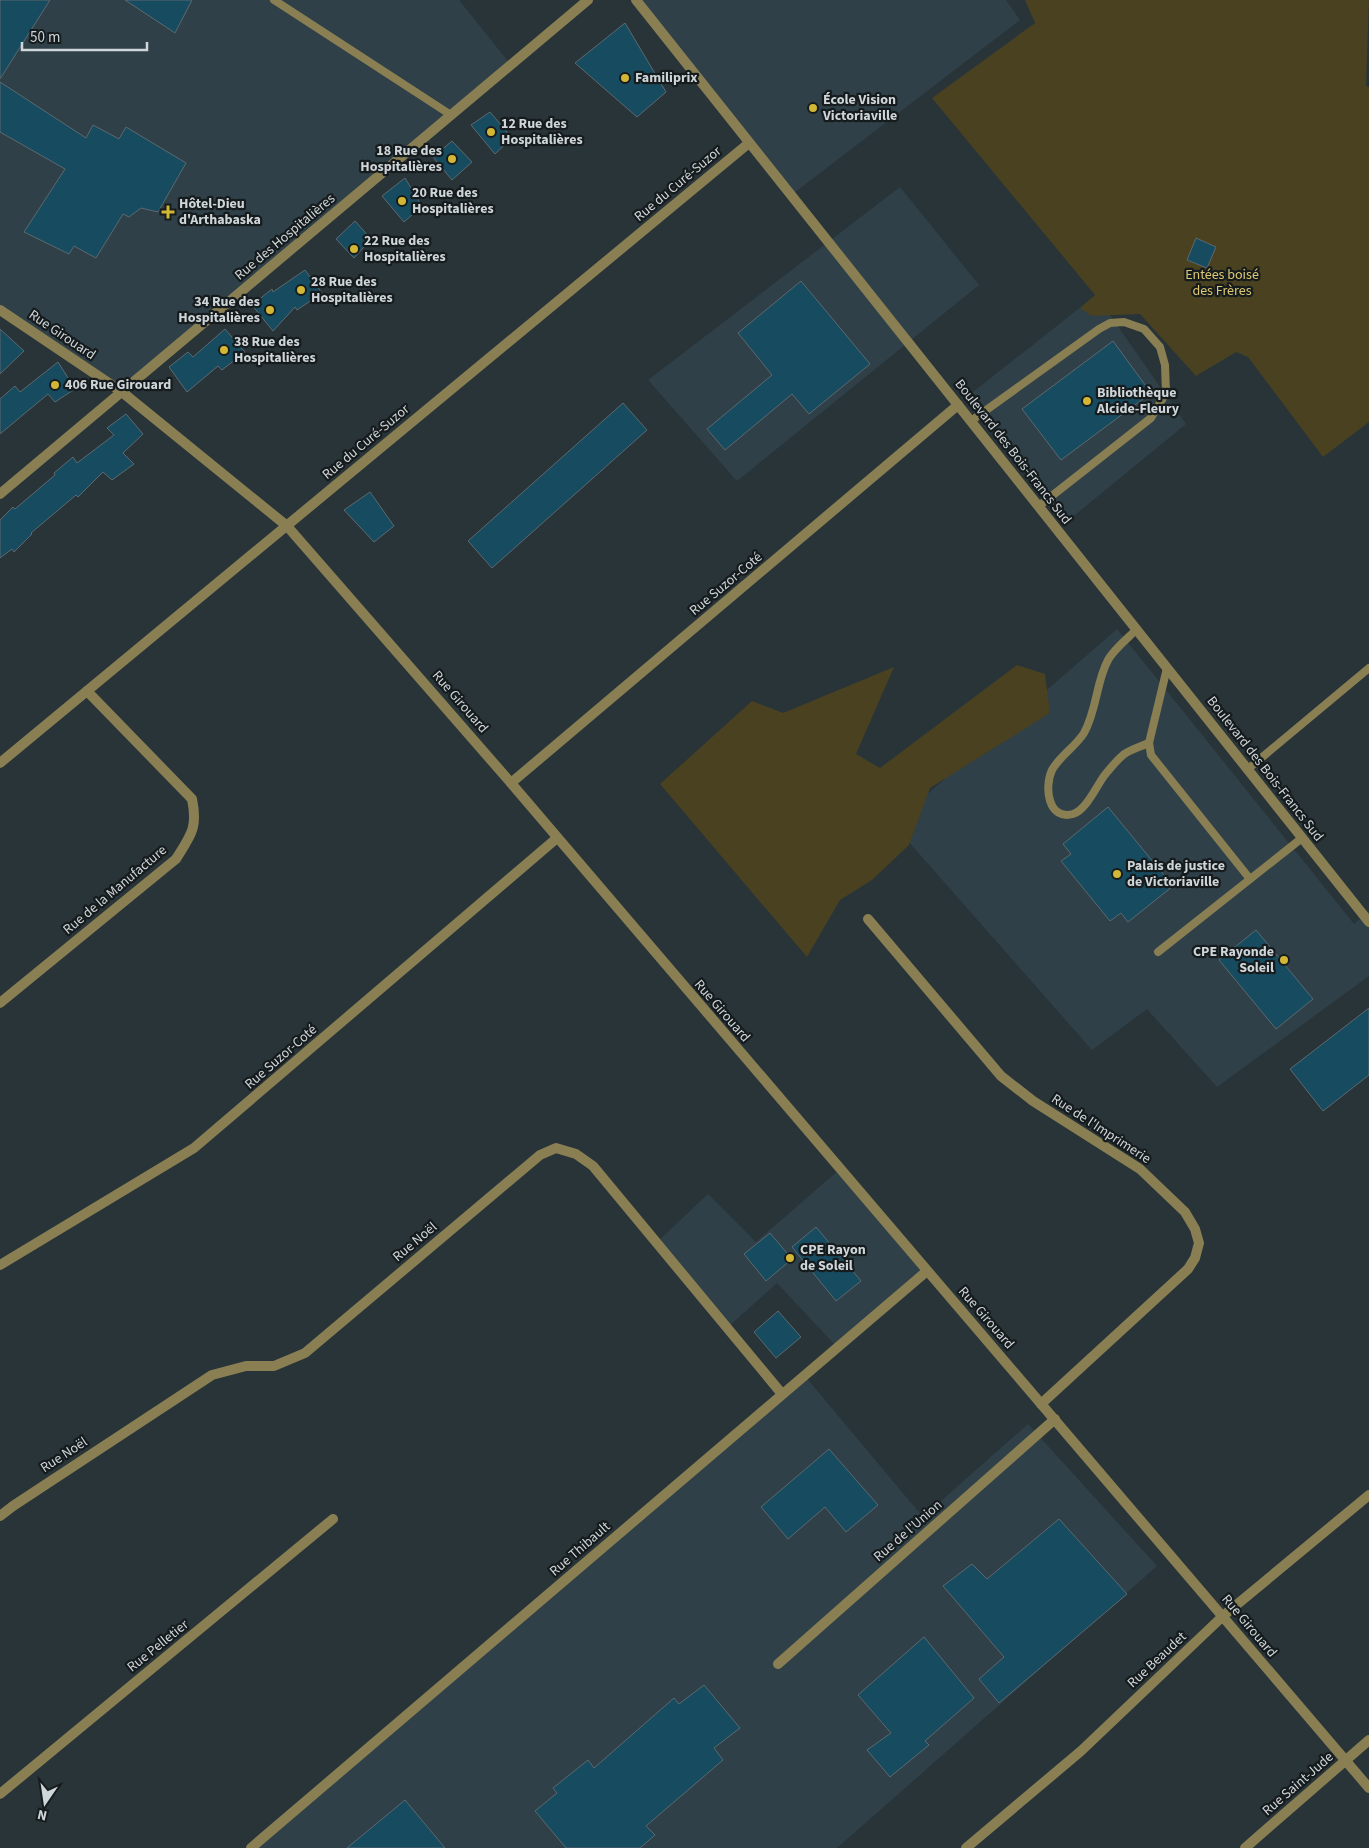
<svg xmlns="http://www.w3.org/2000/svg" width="1369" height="1848" viewBox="0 0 1369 1848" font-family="'Source Sans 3',sans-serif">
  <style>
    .built { fill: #2f4048 }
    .green { fill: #494120 }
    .building { fill: #174b60; stroke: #5d696f }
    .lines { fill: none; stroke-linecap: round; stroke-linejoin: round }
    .service { stroke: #897f53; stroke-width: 8 }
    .minor { stroke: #897f53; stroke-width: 10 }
    .tertiary { stroke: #897f53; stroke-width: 10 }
    .poi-dot { fill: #d2b736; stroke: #161b1d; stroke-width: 2 }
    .labels { text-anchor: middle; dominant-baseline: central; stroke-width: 4.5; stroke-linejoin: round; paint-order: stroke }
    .poi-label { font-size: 14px; font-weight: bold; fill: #cfd6d9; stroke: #161b1d; text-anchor: start }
    .street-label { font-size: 14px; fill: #cfd6d9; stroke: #161b1d }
    .park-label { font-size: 14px; fill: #ddc871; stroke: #161b1d }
  </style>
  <rect width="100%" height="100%" fill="#293439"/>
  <!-- built -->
  <g class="built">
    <path d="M0 0H459L511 65 122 392 0 310Z"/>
    <path d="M636 0H1006L1020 20 790 196Z"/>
    <path d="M900 187 979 285 737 481 648 380Z"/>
    <path d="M1096 295 1186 424 1065 523 968 396Z"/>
    <path d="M1117 629 1354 924 1369 911V976L1217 1087 1147 1009 1092 1050 893 824Z"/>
    <path d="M840 1169 927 1271 837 1347 777 1283 727 1328 654 1245 708 1194 756 1242Z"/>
    <path d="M804 1375 923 1517 1028 1424 1157 1566 837 1848H252Z"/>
  </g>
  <!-- green -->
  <g class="green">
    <path d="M1025 0H1369L1366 86 1369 87V422L1323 457 1248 357 1236 352 1196 376 1140 314 1092 316 1080 308 1095 295 932 98 1035 23Z"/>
    <path d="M1017 665 1045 674 1050 713 930 788 909 845 872 880 840 900 807 957 660 784 752 701 783 713 894 667 856 754 880 768Z"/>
  </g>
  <!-- building -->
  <g class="building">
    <path d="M0 0H50L0 79Z"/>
    <path d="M125 0H192L175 33Z"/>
    <path d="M625 23 666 92 637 117 575 63Z"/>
    <path d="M0 82 86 138 93 125 119 139 126 127 186 163 158 212 141 208 129 217 123 214 96 258 74 246 69 254 24 232 65 169 0 132Z"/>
    <path d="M490 112 512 138 495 154 471 125Z"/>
    <path d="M452 141 472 162 452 180 433 157Z"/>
    <path d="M405 178 422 206 404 222 382 196Z"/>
    <path d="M355 221 371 239 354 258 336 239Z"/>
    <path d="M1196 238 1216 247 1207 268 1187 260Z"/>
    <path d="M305 270 322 293 297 310 295 307 273 331 252 305 272 289 273 292Z"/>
    <path d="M801 281 870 364 809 414 792 394 725 450 707 429 772 375 738 333Z"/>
    <path d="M0 329 24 351 0 374Z"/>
    <path d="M225 329 245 352 222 370 218 366 187 392 169 367 188 352 193 357Z"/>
    <path d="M1113 341 1151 393 1061 460 1022 409Z"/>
    <path d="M58 362 75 389 55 402 48 394 0 434V399L15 386 20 392Z"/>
    <path d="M623 403 647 430 492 568 468 541Z"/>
    <path d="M126 414 143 434 123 453 134 464 112 480 103 472 78 497 76 495 31 533 32 534 14 552 12 549 0 558V520L13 507 15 509 55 475 54 473 73 457 77 463 114 435 107 428Z"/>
    <path d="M370 492 394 526 374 542 344 510Z"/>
    <path d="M1108 807 1173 886 1128 922 1121 913 1110 921 1061 861 1071 854 1063 844Z"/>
    <path d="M1256 930 1313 999 1276 1029 1219 960Z"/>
    <path d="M1369 1008V1075L1323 1111 1290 1069Z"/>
    <path d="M816 1227 861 1281 836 1301 792 1247Z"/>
    <path d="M770 1233 792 1259 766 1281 744 1254Z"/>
    <path d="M778 1311 801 1337 776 1358 754 1332Z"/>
    <path d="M829 1449 878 1505 846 1532 825 1507 788 1539 761 1507Z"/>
    <path d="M1059 1519 1127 1594 999 1703 979 1679 1004 1657 943 1586 972 1564 987 1579Z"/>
    <path d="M924 1637 974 1698 925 1741 929 1745 890 1777 867 1750 891 1733 858 1695Z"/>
    <path d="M704 1685 740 1728 714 1748 723 1760 646 1826 655 1835 640 1848H566L535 1811 557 1793 553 1788 588 1760 594 1768 674 1698 679 1704Z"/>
    <path d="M405 1800 445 1848H347Z"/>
  </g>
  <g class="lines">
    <!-- service -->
    <g class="service">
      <path d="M274 0 451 115"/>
      <path d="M971 421 1099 329 1110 323 1124 322 1144 329 1160 347 1165 365 1166 393 1151 418 1039 506"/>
      <path d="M1137 629C1128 638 1114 649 1108 660 1096 682 1097 710 1084 733 1076 746 1059 757 1052 770 1044 787 1048 821 1073 814 1086 810 1096 787 1104 776 1109 770 1115 762 1122 756 1128 750 1140 747 1149 743"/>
      <path d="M1167 668 1149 743 1151 755 1250 879"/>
      <path d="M1248 769 1369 668"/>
      <path d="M1158 952 1302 838"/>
    </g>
    <!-- minor -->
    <g class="minor">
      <path d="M0 310 122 392 287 526 511 783 1369 1788"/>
      <path d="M0 494 588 0"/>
      <path d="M0 763 749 143"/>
      <path d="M511 783 958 405"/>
      <path d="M868 919 1001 1076 1033 1101 1140 1169 1185 1212 1195 1229 1199 1243 1195 1258 1188 1269 1041 1404"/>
      <path d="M0 1003 176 859C191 835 198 828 192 799L87 691"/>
      <path d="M0 1265 194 1148 557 838"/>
      <path d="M0 1516 13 1506 212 1375 246 1366H274L305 1353 540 1155 556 1148 576 1154 593 1166 782 1394"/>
      <path d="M778 1664 1055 1419"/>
      <path d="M0 1794 333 1519"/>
      <path d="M251 1848 927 1271"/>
      <path d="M966 1848 1081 1751 1223 1616 1369 1495"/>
      <path d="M1245 1848 1369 1740"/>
    </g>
    <!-- tertiary -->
    <path class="tertiary" d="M636 0 1369 922"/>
  </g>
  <!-- markers -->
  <g class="poi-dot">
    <circle cx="625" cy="78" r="5"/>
    <circle cx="813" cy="108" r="5"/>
    <circle cx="491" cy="132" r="5"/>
    <circle cx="452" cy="159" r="5"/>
    <circle cx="402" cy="201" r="5"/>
    <path d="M165.5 204.5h5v5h5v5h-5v5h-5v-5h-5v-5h5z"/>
    <circle cx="354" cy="249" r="5"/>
    <circle cx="301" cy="290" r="5"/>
    <circle cx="270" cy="310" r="5"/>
    <circle cx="224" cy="350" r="5"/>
    <circle cx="55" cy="385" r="5"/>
    <circle cx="1087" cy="401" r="5"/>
    <circle cx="1117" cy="874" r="5"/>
    <circle cx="1284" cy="960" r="5"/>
    <circle cx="790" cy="1258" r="5"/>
  </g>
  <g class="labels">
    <!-- poi labels -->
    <g class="poi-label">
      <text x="635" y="78">Familiprix</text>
      <text x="823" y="100">École Vision<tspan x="823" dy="16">Victoriaville</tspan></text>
      <text x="501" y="124">12 Rue des<tspan x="501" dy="16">Hospitalières</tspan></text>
      <text x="442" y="151" text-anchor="end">18 Rue des<tspan x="442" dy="16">Hospitalières</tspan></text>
      <text x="412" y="193">20 Rue des<tspan x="412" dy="16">Hospitalières</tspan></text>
      <text x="179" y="204">Hôtel-Dieu<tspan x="179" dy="16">d'Arthabaska</tspan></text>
      <text x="364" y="241">22 Rue des<tspan x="364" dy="16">Hospitalières</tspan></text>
      <text x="311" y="282">28 Rue des<tspan x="311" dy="16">Hospitalières</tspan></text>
      <text x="260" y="302" text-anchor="end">34 Rue des<tspan x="260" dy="16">Hospitalières</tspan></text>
      <text x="234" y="342">38 Rue des<tspan x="234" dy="16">Hospitalières</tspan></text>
      <text x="65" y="385">406 Rue Girouard</text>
      <text x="1097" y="393">Bibliothèque<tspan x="1097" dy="16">Alcide-Fleury</tspan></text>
      <text x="1127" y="866">Palais de justice<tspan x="1127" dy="16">de Victoriaville</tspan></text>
      <text x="1274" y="952" text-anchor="end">CPE Rayonde<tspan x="1274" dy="16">Soleil</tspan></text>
      <text x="800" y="1250">CPE Rayon<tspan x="800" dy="16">de Soleil</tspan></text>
    </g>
    <!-- street labels -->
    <g class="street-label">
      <text transform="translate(678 184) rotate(-40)">Rue du Curé-Suzor</text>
      <text transform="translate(285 237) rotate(-40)">Rue des Hospitalières</text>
      <text transform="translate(62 335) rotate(34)">Rue Girouard</text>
      <text transform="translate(366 442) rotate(-40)">Rue du Curé-Suzor</text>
      <text transform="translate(1013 452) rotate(52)">Boulevard des Bois-Francs Sud</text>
      <text transform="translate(726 584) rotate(-40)">Rue Suzor-Coté</text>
      <text transform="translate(460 702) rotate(49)">Rue Girouard</text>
      <text transform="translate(1265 769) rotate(52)">Boulevard des Bois-Francs Sud</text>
      <text transform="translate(115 890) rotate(-40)">Rue de la Manufacture</text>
      <text transform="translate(722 1011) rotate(49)">Rue Girouard</text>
      <text transform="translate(281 1057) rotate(-41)">Rue Suzor-Coté</text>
      <text transform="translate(1101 1129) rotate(33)">Rue de l'Imprimerie</text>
      <text transform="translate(415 1242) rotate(-40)">Rue Noël</text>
      <text transform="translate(986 1318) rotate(49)">Rue Girouard</text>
      <text transform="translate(64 1455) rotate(-33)">Rue Noël</text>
      <text transform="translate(908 1531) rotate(-41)">Rue de l'Union</text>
      <text transform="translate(580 1549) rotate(-41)">Rue Thibault</text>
      <text transform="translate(1249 1626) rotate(50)">Rue Girouard</text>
      <text transform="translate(158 1646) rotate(-39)">Rue Pelletier</text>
      <text transform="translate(1157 1660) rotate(-43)">Rue Beaudet</text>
      <text transform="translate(1298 1784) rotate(-41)">Rue Saint-Jude</text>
    </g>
    <!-- park labels -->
    <g class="park-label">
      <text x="1222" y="275">Entées boisé<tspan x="1222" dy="16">des Frères</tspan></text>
    </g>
  </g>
  <!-- north arrow -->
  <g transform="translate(45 1803) rotate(193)" stroke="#161b1d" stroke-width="4" paint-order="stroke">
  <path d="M0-4L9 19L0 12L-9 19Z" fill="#cfd6d9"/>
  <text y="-8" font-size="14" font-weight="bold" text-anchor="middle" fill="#cfd6d9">N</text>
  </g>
  <!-- scale -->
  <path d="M22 42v8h125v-8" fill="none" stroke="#cfd6d9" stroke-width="2.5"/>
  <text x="30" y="42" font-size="15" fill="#cfd6d9" stroke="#161b1d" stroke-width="4" paint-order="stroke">50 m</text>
</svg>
